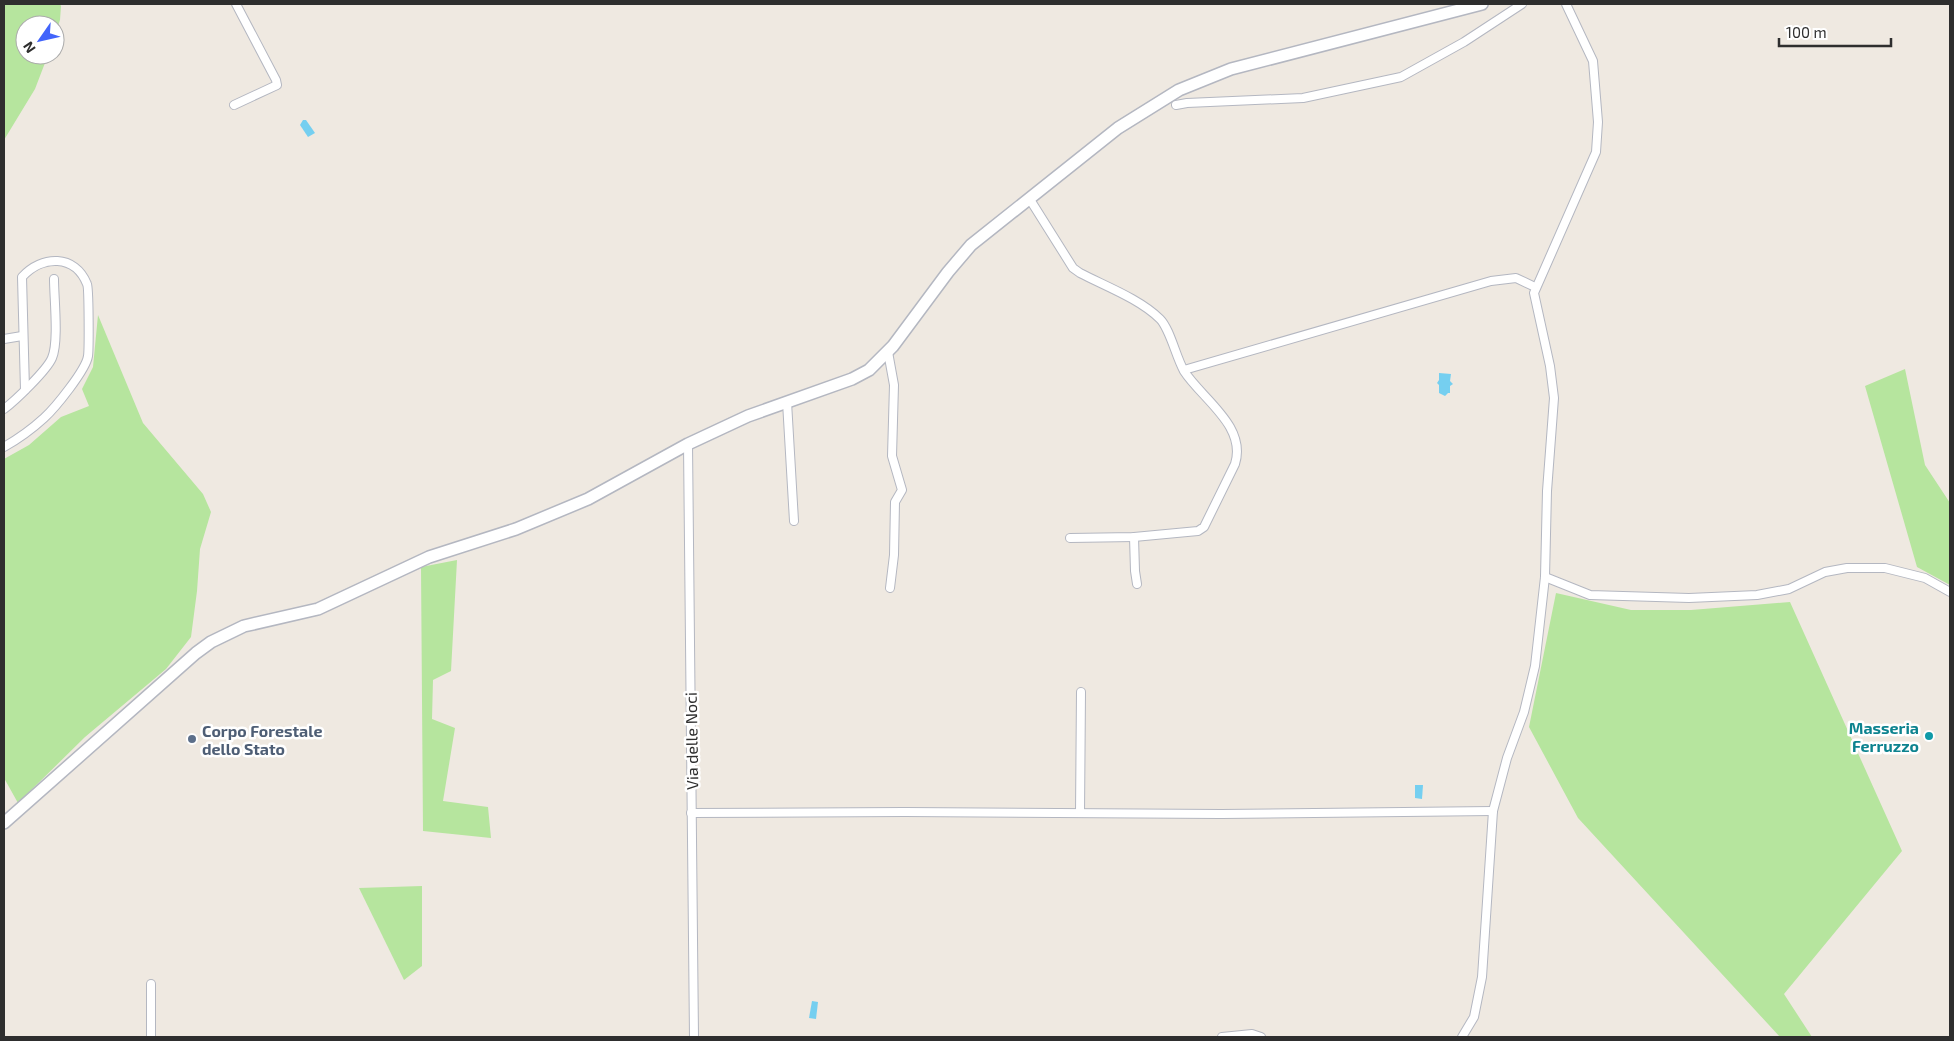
<svg xmlns="http://www.w3.org/2000/svg" width="1954" height="1041" viewBox="0 0 1954 1041" font-family="'Exo 2',sans-serif">
  <style>
    .green { fill: #b6e59e }
    .water { fill: #75cff0 }
    .lines { fill: none; stroke-linecap: round; stroke-linejoin: round }
    .street-casing { stroke: #b4b7c1; stroke-width: 10 }
    .secondary-casing { stroke: #b4b7c1; stroke-width: 14 }
    .street { stroke: #fff; stroke-width: 8 }
    .secondary { stroke: #fff; stroke-width: 11 }
    .culture-dot { fill: #0f9aa8; stroke: #fff; stroke-width: 2 }
    .service-dot { fill: #5c6f8a; stroke: #fff; stroke-width: 2 }
    .labels { text-anchor: middle; dominant-baseline: central; stroke-width: 5; stroke-linejoin: round; paint-order: stroke }
    .culture-label { font-size: 16px; font-weight: bold; fill: #0d838f; stroke: #fff; text-anchor: end }
    .service-label { font-size: 16px; font-weight: bold; fill: #4e5e75; stroke: #fff; text-anchor: start }
    .street-label { font-size: 16px; fill: #2e2e2e; stroke: #fff }
  </style>
  <rect width="100%" height="100%" fill="#efe9e1"/>
  <!-- green -->
  <g class="green">
    <path d="M4 4H40L42 5V4H60L61 6 60 20 55 35V25H25V55H48L35 89 4 140Z"/>
    <path d="M98 315 143 423 203 494 211 512 200 549 197 591 191 637 166 669 85 737 18 803 4 778V459L29 445 61 417 89 406 82 389 93 367Z"/>
    <path d="M1905 369 1925 465 1950 503V585L1917 567 1865 386Z"/>
    <path d="M457 560 451 671 433 680 432 719 455 728 443 801 488 807 491 838 423 831 421 567Z"/>
    <path d="M1556 593 1631 610H1691L1790 602 1902 851 1784 994 1812 1037H1780L1578 818 1529 727Z"/>
    <path d="M422 886V966L404 980 359 888Z"/>
  </g>
  <!-- water -->
  <g class="water">
    <path d="M303 120H306L315 133 308 137 300 125Z"/>
    <path d="M1439 373 1451 374 1450 381 1453 384 1450 386V393H1448L1445 396 1439 393V385L1437 383 1439 380Z"/>
    <path d="M1415 785H1423L1422 799 1415 798Z"/>
    <path d="M812 1001 818 1002 816 1019 809 1018Z"/>
  </g>
  <g class="lines">
    <defs>
      <g id="street">
        <path d="M234 105 277 85 276 80 236 4"/>
        <path d="M1176 105 1187 103 1303 98 1401 77 1464 42 1522 4"/>
        <path d="M1029 198 1073 268 1080 273C1105 286 1140 299 1160 319 1170 329 1176 357 1184 371 1202 399 1247 426 1235 464L1204 527 1198 531 1134 537 1070 538"/>
        <path d="M4 339 22 336"/>
        <path d="M888 352 894 385 892 456 902 490 895 502 894 555 890 588"/>
        <path d="M1184 370 1491 281 1516 278 1535 287"/>
        <path d="M787 402 794 521"/>
        <path d="M4 409C15 401 47 370 52 358 59 342 54 298 54 279"/>
        <path d="M688 444 694 1037"/>
        <path d="M4 447C18 439 32 429 44 418 55 408 86 370 88 356 89 350 89 288 87 284 75 254 42 255 22 277L25 390"/>
        <path d="M1134 537 1135 571 1137 584"/>
        <path d="M1545 577 1590 595 1689 598 1757 595 1789 589 1825 572 1847 568H1885L1925 578 1950 592"/>
        <path d="M691 813 905 812 1221 814 1493 811"/>
        <path d="M1080 813 1081 692"/>
        <path d="M151 1037V984"/>
        <path d="M1222 1037 1252 1034 1261 1037"/>
        <path d="M1462 1037 1474 1017 1482 977 1493 811 1507 758 1524 712 1535 666 1545 577 1547 491 1554 398 1550 366 1534 293 1596 152 1598 122 1593 61 1566 4"/>
      </g>
      <path id="secondary" d="M4 823 196 653 211 642 244 626 318 609 429 557 516 529 588 499 688 444 748 416 852 379 869 370 893 346 948 272 971 245 1118 128 1179 90 1231 69 1482 4"/>
    </defs>
    <!-- street casing -->
    <use href="#street" class="street-casing"/>
    <!-- secondary casing -->
    <use href="#secondary" class="secondary-casing"/>
    <!-- street -->
    <use href="#street" class="street"/>
    <!-- secondary -->
    <use href="#secondary" class="secondary"/>
  </g>
  <!-- markers -->
  <circle class="culture-dot" cx="1929" cy="736" r="5"/>
  <circle class="service-dot" cx="192" cy="739" r="5"/>
  <g class="labels">
    <!-- culture labels -->
    <g class="culture-label">
      <text x="1919" y="727">Masseria<tspan x="1919" dy="18">Ferruzzo</tspan></text>
    </g>
    <!-- service labels -->
    <g class="service-label">
      <text x="202" y="730">Corpo Forestale<tspan x="202" dy="18">dello Stato</tspan></text>
    </g>
    <!-- street labels -->
    <g class="street-label">
      <text transform="translate(691 741) rotate(-91)">Via delle Noci</text>
    </g>
  </g>
  <!-- border -->
  <rect width="1954" height="1041" fill="none" stroke="#2e2e2e" stroke-width="10"/>
  <!-- north arrow -->
  <g transform="translate(40 40) rotate(236)"><circle r="24" fill="#ffffff" stroke="#ababab"/>
  <path d="M0-4L9 19L0 12L-9 19Z" fill="#4264fb"/>
  <text y="-8" font-size="14" font-weight="bold" text-anchor="middle" fill="#2e2e2e">N</text>
  </g>
  <!-- scale -->
  <path d="M1779 38v8h112v-8" fill="none" stroke="#2e2e2e" stroke-width="2.5"/>
  <text x="1786" y="38" font-size="15" fill="#2e2e2e" stroke="#ffffff" stroke-width="4" paint-order="stroke">100 m</text>
</svg>
